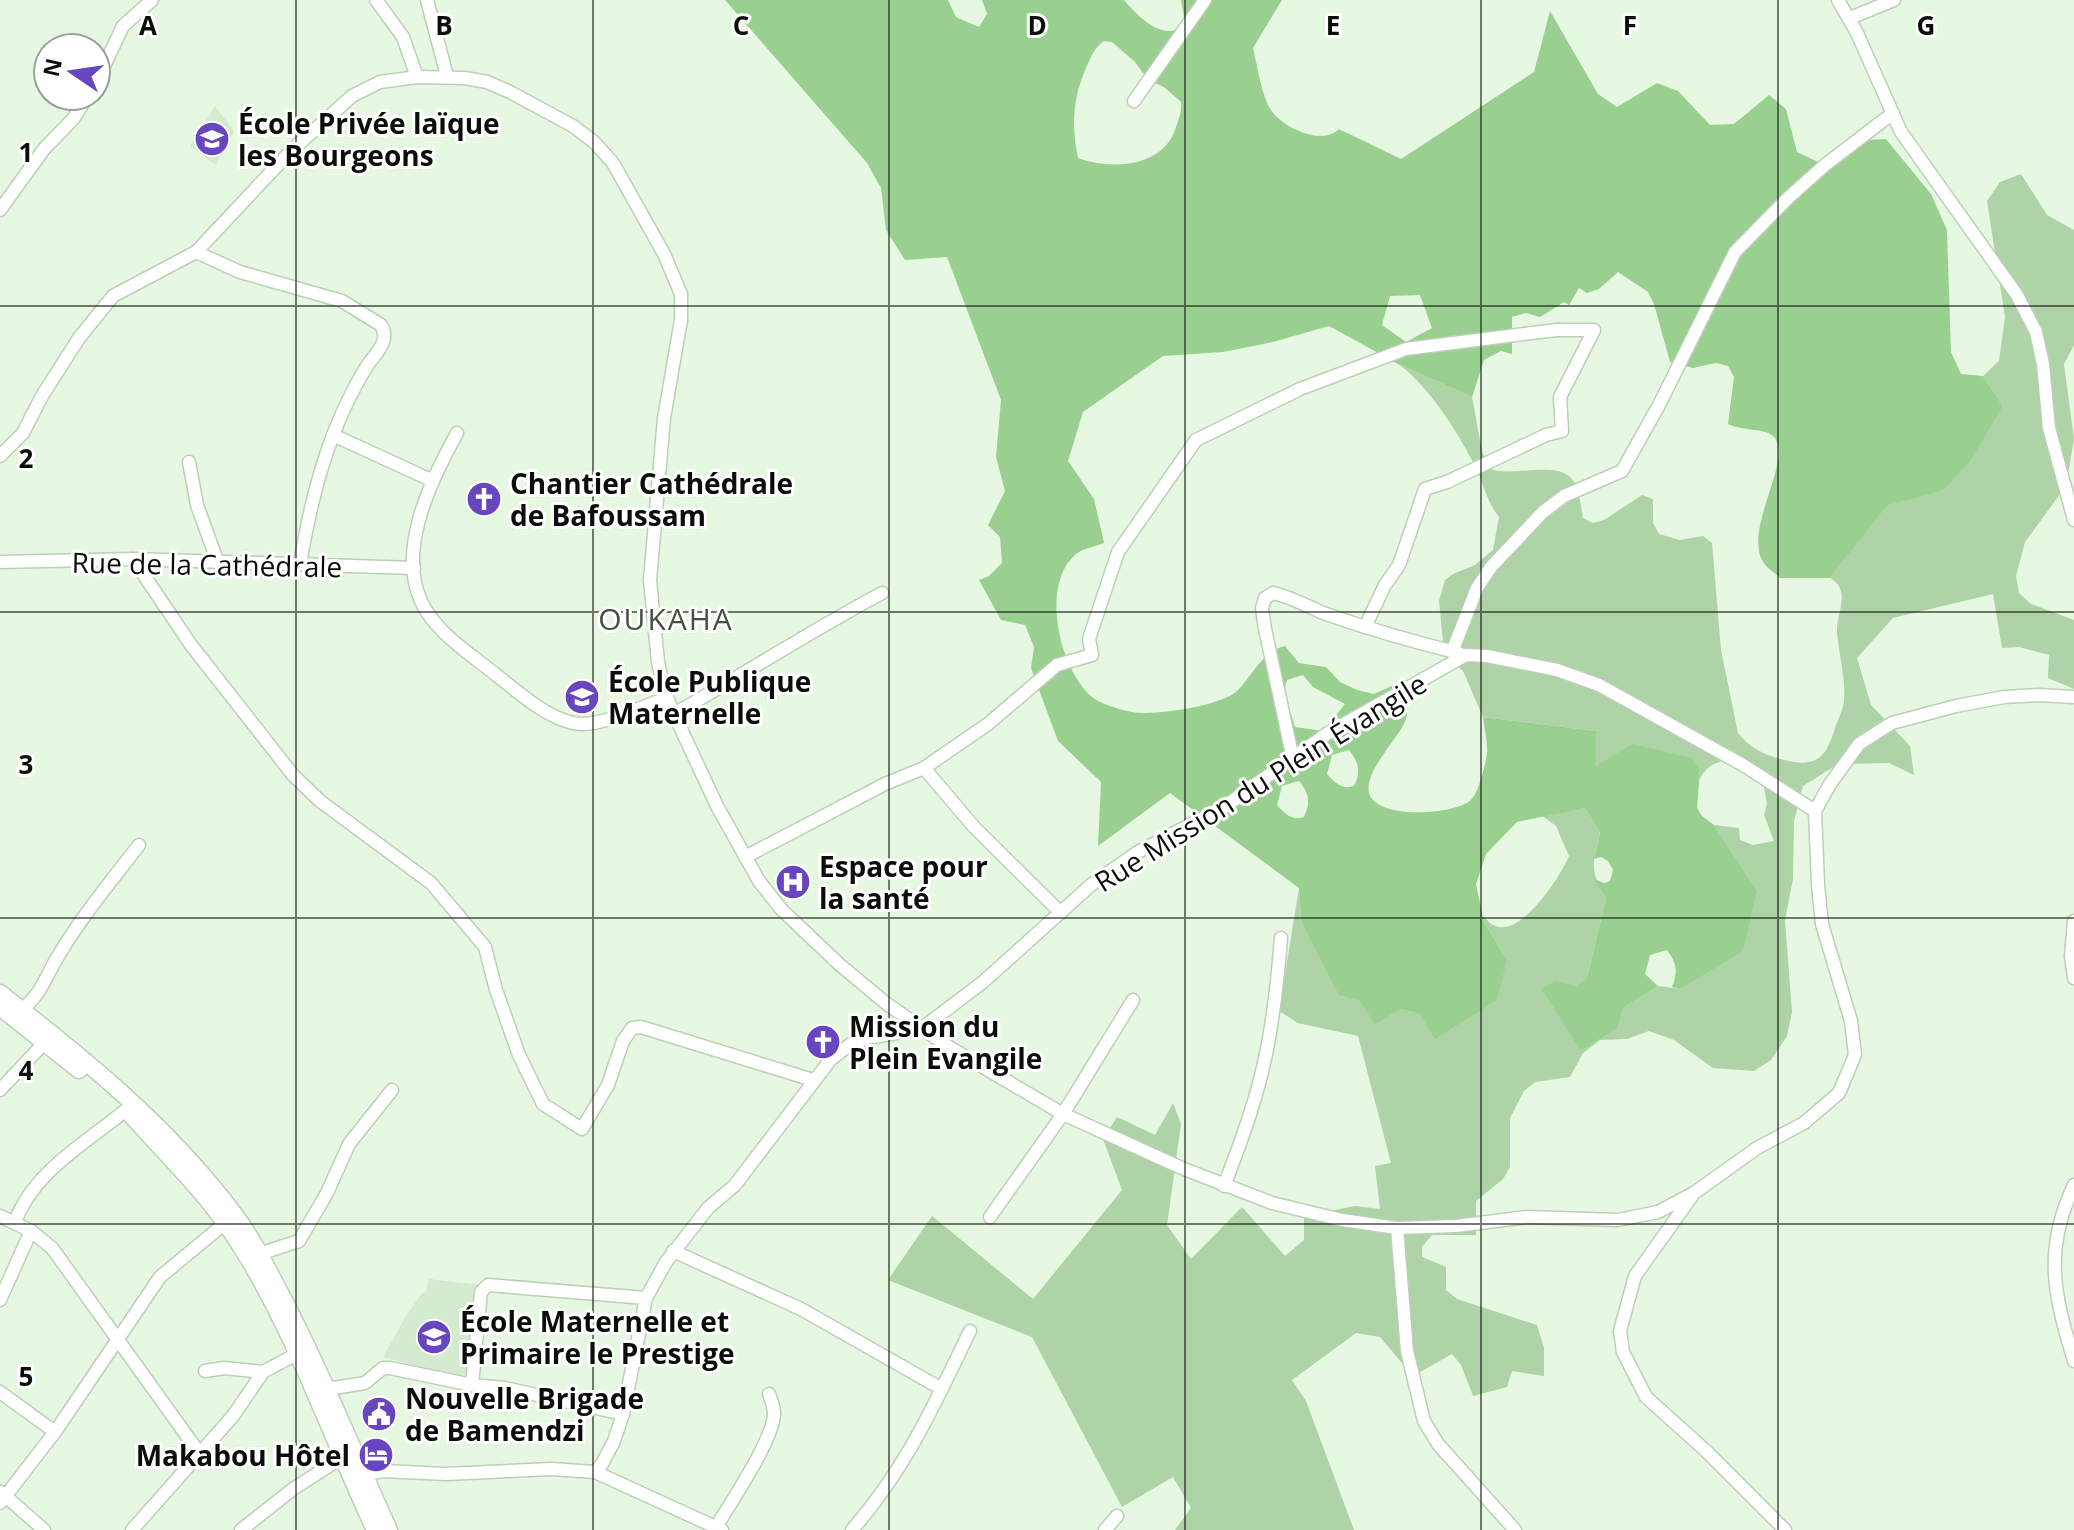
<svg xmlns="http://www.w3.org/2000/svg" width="2074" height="1530" viewBox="0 0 2074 1530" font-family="'Open Sans',sans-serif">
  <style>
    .built { fill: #d4ebd0 }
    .green { fill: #add3a6 }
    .forest { fill: #99d08f; fill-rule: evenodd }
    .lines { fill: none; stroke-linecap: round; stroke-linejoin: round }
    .minor-casing { stroke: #bdceb9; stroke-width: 15 }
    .major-casing { stroke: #bdceb9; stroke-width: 19 }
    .minor { stroke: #fff; stroke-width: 12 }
    .major { stroke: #fff; stroke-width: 16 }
    .grid { fill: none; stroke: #090f08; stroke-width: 2; stroke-opacity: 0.55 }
    .labels { text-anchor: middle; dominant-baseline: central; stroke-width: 6; stroke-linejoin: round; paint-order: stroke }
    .poi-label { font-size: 28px; font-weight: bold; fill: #090f08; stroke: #fff; text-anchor: start }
    .street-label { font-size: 28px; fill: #090f08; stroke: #fff }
    .neighbourhood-label { font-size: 30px; letter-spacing: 2px; fill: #42513f; stroke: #fff }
    .grid-label { font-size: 26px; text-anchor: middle; font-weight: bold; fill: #090f08; stroke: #fff; stroke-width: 6; stroke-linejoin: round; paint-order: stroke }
  </style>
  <rect width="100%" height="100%" fill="#e6f8e2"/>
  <!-- built -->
  <g class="built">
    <path d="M215 106 234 131 216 165 190 146Z"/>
    <path d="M429 1279 481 1285 470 1376 457 1378 383 1357 406 1316 422 1293 426 1292Z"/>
  </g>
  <!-- green -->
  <path class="green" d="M2021 174 2047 215 2074 230V345L2064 364 2074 439 2066 486 2025 542 2016 576 2019 593 2031 604 2074 620V689L2048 678 2049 655 2019 647 2002 648 1993 594 1893 618 1857 658 1871 705 1910 746 1914 775 1889 763 1838 764 1803 786 1794 821 1793 879 1785 920 1792 1012 1787 1036 1771 1060 1754 1071 1713 1068 1674 1040 1649 1031 1627 1039 1600 1040 1583 1053 1570 1077 1535 1082 1524 1091 1510 1118V1167L1503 1179 1476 1201V1235H1432L1422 1247V1257L1446 1267V1290L1457 1299 1537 1325 1544 1348V1376L1512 1371 1507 1387 1473 1396 1461 1365 1452 1354 1413 1376 1380 1337 1356 1333 1292 1380 1306 1401 1354 1530H1175L1191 1508 1173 1477 1122 1507 1032 1337 888 1280 932 1216 1033 1299 1122 1190 1103 1139 1117 1117 1155 1135 1173 1103 1181 1124 1167 1225 1191 1259 1242 1207 1285 1256 1304 1240V1216L1355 1206 1380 1209 1375 1166 1391 1163 1358 1036 1298 1023 1279 1011 1299 888 1301 922 1400 1009 1420 1014 1507 960 1484 922 1483 916C1488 921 1492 926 1499 927 1525 931 1560 877 1569 856L1556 826 1541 815 1585 808 1600 833C1593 863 1589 870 1606 898L1587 978 1575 986 1581 1051 1618 1028 1623 1008 1658 986 1681 989 1757 890 1714 825 1739 828 1740 840 1753 845 1774 841 1764 815 1767 804 1763 783 1733 759C1717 761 1707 765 1699 780L1700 771 1594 767 1596 731 1483 717 1463 671 1456 664 1443 641 1439 601 1445 580 1453 574 1475 565 1493 550 1499 517C1486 501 1484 483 1475 466 1456 429 1432 391 1400 365L1472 397 1482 451 1489 468C1512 480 1565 455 1576 486 1580 496 1581 507 1583 518L1593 523 1604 520 1642 495 1653 499V523L1659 534 1680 540 1703 536 1712 543 1721 650 1738 733C1750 749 1765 755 1785 760 1819 769 1827 755 1836 725 1839 718 1843 709 1844 701 1846 680 1839 655 1837 633 1836 613 1852 590 1830 578L1887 504 1942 491 2003 406 1983 376 1999 361 2005 317 1987 201 2000 182Z"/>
  <!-- forest -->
  <path class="forest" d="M725 0H948L956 17 979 27 987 14 982 0H1124C1137 15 1158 38 1180 29L1184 17 1181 0H1282L1253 48C1257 64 1262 97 1271 110 1283 128 1322 146 1339 129L1401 159 1534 72 1550 11 1598 94 1617 107 1657 83 1678 91 1710 125 1734 124 1769 95 1786 109 1797 152 1818 162 1864 140 1886 139 1931 194 1947 230 1951 352 1961 374 1983 376 2003 406 1970 461 1942 491 1887 505 1830 578H1780C1775 573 1765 567 1762 560 1745 526 1792 461 1775 438 1766 427 1744 432 1728 424L1734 377 1728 366 1716 363 1693 368 1670 362 1654 304 1648 292 1618 272 1599 289 1587 293 1579 288 1569 305 1564 302 1540 317 1526 313 1512 317V354L1501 351 1484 360 1472 397 1400 365 1329 326 1273 342 1223 352 1163 356 1083 412 1068 461 1094 499 1104 543C1096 546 1082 549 1076 554 1039 585 1060 670 1092 697 1100 704 1122 710 1132 712 1154 716 1223 706 1238 690 1253 674 1263 651 1285 646L1299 663 1326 667 1340 682 1357 690 1374 694 1394 685 1407 686C1407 697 1409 712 1405 722 1396 741 1364 772 1369 793 1376 820 1455 815 1471 800 1479 792 1485 765 1487 754 1488 742 1484 728 1483 717L1596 731 1595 767 1632 744 1692 758 1700 771 1697 808 1702 816 1714 825 1757 890 1743 951 1680 989 1672 987C1678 971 1677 964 1667 950L1650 955 1645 974 1658 986 1623 1008 1618 1028 1581 1051 1542 989 1555 981 1575 986 1587 978 1606 898 1594 879 1604 883 1610 881 1613 870 1608 861 1601 857 1594 859 1600 833 1585 808 1517 822 1486 854 1476 884 1484 922 1507 960 1497 1000 1435 1039 1420 1014 1400 1009 1375 1024 1359 1000 1339 995 1301 921 1299 888 1170 793 1098 846 1101 782 1058 741 1031 668 1034 647 1025 625 1001 620 979 580 989 576 1002 563 1000 537 988 525 1005 491 996 457 1001 400 947 257 905 260 886 230 881 188 867 163ZM1104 41 1112 42 1135 62 1148 80 1164 87 1181 102C1182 111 1179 119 1176 127 1164 168 1111 170 1078 158 1071 125 1073 98 1086 68 1091 57 1094 48 1104 41ZM1420 295 1432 328 1406 342 1382 325 1390 296ZM1303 675 1313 687 1345 704 1323 731 1295 727C1291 709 1281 698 1287 680ZM1349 750C1359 763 1361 771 1354 786 1342 790 1335 783 1327 774L1332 755ZM1299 781C1309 794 1311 801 1304 817 1292 821 1285 814 1277 805L1282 786Z"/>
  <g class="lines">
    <defs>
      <g id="minor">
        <path d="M376 0 403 37 417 77"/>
        <path d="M427 0 447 76"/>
        <path d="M1838 0 1857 33 1901 132 2017 295 2036 332 2043 364 2049 428 2074 520"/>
        <path d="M1850 18 1894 0"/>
        <path d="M96 83 123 26 152 0"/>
        <path d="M1134 101 1205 0"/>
        <path d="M0 210 44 149 73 119 88 96"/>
        <path d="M196 252 240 272 342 301 381 325C390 340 378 351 369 363 330 424 312 493 300 564"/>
        <path d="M457 433C430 483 392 557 427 612 443 637 473 656 495 674 517 691 545 717 573 723 597 729 643 706 667 698"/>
        <path d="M333 435 431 480"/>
        <path d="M0 456 23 433 42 396 79 338 113 296 196 252 291 151 352 96 380 82 417 77 465 78 487 82 510 92 573 126 594 142 613 163 664 254 681 294V320L664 418 650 580 658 662 664 690 674 714 717 806 759 881 781 909 840 965 887 1004 949 1047 1063 1114 1184 1169 1272 1203 1342 1220 1397 1228 1456 1226 1527 1217 1618 1220 1658 1212 1694 1193 1757 1148 1804 1123 1839 1093 1855 1055 1851 1021 1822 924 1818 885 1815 811 1830 784 1859 744 1892 723 1956 706 2004 697 2038 695 2074 697"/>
        <path d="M189 462 197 505 218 563"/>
        <path d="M133 559 191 645 293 775 320 801 431 883 485 947 496 990 519 1055 543 1104 582 1129 608 1085 623 1041 632 1028 641 1027 813 1080"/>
        <path d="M0 562 133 559 414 568"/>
        <path d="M1452 652 1477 588 1491 567 1543 512 1564 496 1622 471 1659 405 1735 252 1788 198 1825 165 1893 113"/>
        <path d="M674 714C744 674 811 631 882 593"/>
        <path d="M1293 759 1265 629 1262 608 1265 598 1273 593C1292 597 1308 607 1326 614 1369 629 1414 642 1459 653"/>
        <path d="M924 768 974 827 1061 913"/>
        <path d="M745 857 885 784 924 768 988 724 1057 665 1092 655 1089 639 1118 552 1196 440 1300 389 1406 349 1556 330H1594L1560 397 1562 431 1546 435 1447 482 1425 489 1399 565 1385 585 1365 627"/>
        <path d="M2074 921 2071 956 2074 978"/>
        <path d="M22 1010C43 992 46 975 60 953 83 915 112 880 139 845"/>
        <path d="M0 1090 45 1042"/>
        <path d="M2074 1185C2043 1251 2054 1294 2074 1361"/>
        <path d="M1224 1186C1241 1142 1258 1096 1267 1049 1274 1013 1278 976 1281 938"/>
        <path d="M1692 1196 1635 1276 1620 1331 1623 1352 1646 1397 1705 1450 1785 1530"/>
        <path d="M0 1216 31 1231 52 1248 200 1454"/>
        <path d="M990 1217 1063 1114 1133 1000"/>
        <path d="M15 1222C34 1169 93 1139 133 1104"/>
        <path d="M1397 1228 1407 1351 1424 1421 1438 1444 1515 1530"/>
        <path d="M673 1251 801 1309 942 1389"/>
        <path d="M259 1254 299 1241 327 1193 349 1144 392 1090"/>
        <path d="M0 1300 31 1231"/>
        <path d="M205 1371 224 1368 263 1372"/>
        <path d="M472 1385 481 1292 488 1285 646 1298"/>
        <path d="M327 1389 365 1383 383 1368H390L472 1385 505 1388 623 1414"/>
        <path d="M0 1392 55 1432"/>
        <path d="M595 1472 722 1530"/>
        <path d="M358 1476 383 1471 446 1474 551 1469 595 1472 602 1464 614 1441 623 1414 646 1298 666 1262 708 1208 735 1185 831 1059 851 1044 867 1038 921 1029 983 982 1091 885 1138 852 1224 807 1328 733 1466 655 1487 656 1557 670 1599 685 1743 765 1815 811"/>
        <path d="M1 1492 44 1530"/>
        <path d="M0 1503 55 1432 160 1277 230 1219"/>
        <path d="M716 1527C731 1502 774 1439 774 1413 774 1406 771 1400 769 1394"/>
        <path d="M132 1530 233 1416 263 1372 304 1350"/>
        <path d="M241 1530 293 1489 349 1453"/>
        <path d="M852 1530C907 1467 934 1405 970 1331"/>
        <path d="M1105 1530 1117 1516"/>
      </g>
      <g id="major">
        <path d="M0 993C85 1059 169 1127 234 1214 251 1236 264 1262 277 1287 319 1366 352 1449 389 1530"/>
        <path d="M0 1007 79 1070"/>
        <path d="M130 1114C162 1150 198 1185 226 1224 288 1312 329 1432 375 1530"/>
      </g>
    </defs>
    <!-- minor casing -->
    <use href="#minor" class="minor-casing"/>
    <!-- major casing -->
    <use href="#major" class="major-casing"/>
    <!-- minor -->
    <use href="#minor" class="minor"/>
    <!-- major -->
    <use href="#major" class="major"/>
  </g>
  <!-- grid -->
  <path class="grid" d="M296 0V1530M593 0V1530M889 0V1530M1185 0V1530M1481 0V1530M1778 0V1530M0 306H2074M0 612H2074M0 918H2074M0 1224H2074"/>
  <!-- icons -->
  <defs>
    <symbol id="school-disc" viewBox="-11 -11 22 22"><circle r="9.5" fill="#6746bf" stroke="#fff"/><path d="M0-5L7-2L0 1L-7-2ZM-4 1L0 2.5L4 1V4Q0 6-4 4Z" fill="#fff"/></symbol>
    <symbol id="church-disc" viewBox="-11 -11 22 22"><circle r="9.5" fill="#6746bf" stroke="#fff"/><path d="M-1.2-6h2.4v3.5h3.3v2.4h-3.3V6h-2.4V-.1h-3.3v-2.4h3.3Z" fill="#fff"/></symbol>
    <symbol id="hospital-disc" viewBox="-11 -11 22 22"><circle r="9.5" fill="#6746bf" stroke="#fff"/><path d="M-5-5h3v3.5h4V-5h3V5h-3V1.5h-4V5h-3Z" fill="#fff"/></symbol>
    <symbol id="civic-disc" viewBox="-11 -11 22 22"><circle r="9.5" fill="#6746bf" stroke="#fff"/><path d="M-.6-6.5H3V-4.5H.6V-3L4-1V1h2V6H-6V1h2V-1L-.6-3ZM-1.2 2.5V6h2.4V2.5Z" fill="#fff"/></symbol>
    <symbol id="hotel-disc" viewBox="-11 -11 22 22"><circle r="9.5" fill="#6746bf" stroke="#fff"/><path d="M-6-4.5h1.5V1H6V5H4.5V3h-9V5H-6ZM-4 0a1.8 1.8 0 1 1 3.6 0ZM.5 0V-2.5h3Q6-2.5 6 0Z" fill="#fff"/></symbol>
  </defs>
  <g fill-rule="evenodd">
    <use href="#school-disc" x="192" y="119" width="40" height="40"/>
    <use href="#church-disc" x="464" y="479" width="40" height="40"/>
    <use href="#school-disc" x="562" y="677" width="40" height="40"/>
    <use href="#hospital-disc" x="773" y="862" width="40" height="40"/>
    <use href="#church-disc" x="803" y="1022" width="40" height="40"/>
    <use href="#school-disc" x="414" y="1317" width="40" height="40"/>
    <use href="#civic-disc" x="359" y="1394" width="40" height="40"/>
    <use href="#hotel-disc" x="356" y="1435" width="40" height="40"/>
  </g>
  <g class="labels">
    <!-- poi labels -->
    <g class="poi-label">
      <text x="238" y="123">École Privée laïque<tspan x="238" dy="32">les Bourgeons</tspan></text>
      <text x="510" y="483">Chantier Cathédrale<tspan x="510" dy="32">de Bafoussam</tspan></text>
      <text x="608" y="681">École Publique<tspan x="608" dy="32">Maternelle</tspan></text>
      <text x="819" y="866">Espace pour<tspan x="819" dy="32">la santé</tspan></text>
      <text x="849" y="1026">Mission du<tspan x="849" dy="32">Plein Evangile</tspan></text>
      <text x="460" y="1321">École Maternelle et<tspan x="460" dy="32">Primaire le Prestige</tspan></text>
      <text x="405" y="1398">Nouvelle Brigade<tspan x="405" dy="32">de Bamendzi</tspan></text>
      <text x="350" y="1455" text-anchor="end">Makabou Hôtel</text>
    </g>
    <!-- street labels -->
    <g class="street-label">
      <text transform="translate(207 564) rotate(1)">Rue de la Cathédrale</text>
      <text transform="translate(1260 782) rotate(-32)">Rue Mission du Plein Évangile</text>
    </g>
    <!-- neighbourhood labels -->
    <g class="neighbourhood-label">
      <text x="666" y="618">OUKAHA</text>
    </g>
  </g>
  <g class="grid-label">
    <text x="148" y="35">A</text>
    <text x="444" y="35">B</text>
    <text x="741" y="35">C</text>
    <text x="1037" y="35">D</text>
    <text x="1333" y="35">E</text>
    <text x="1630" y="35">F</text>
    <text x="1926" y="35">G</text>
    <text x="26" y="162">1</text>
    <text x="26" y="468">2</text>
    <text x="26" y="774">3</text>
    <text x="26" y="1080">4</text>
    <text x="26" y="1386">5</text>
  </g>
  <!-- north arrow -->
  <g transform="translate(72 72) rotate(283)"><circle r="38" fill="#ffffff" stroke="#9d9f9c" stroke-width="2"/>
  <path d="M0-6L14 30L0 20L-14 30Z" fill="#6746bf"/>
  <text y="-12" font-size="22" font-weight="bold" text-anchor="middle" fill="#090f08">N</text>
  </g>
</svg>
